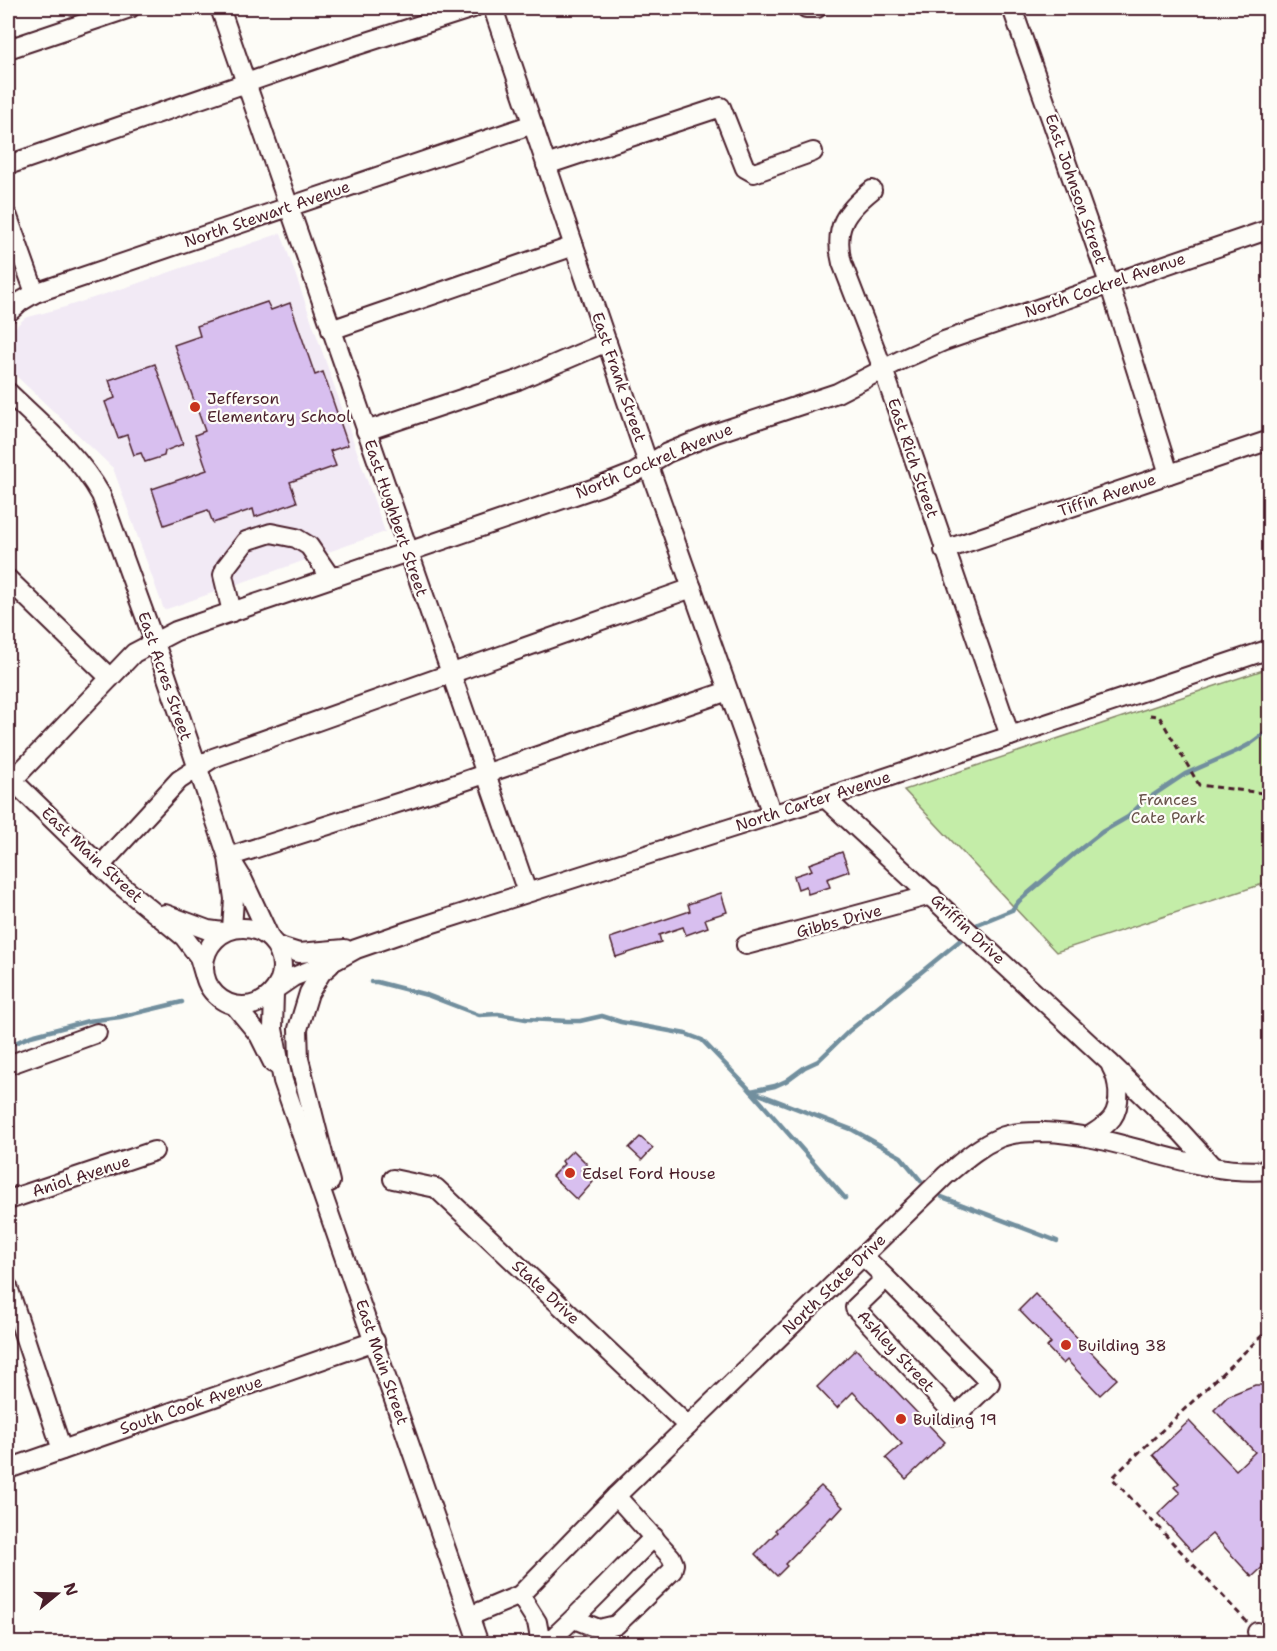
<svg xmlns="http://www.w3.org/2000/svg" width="1277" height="1651" viewBox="0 0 1277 1651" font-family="'Shantell Sans',sans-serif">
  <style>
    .built { fill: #f2eaf5 }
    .green { fill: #c4eda8; stroke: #87866a; stroke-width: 1.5 }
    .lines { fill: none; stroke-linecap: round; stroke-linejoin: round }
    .stream { stroke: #728f9e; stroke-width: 4.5 }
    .building { fill: #d8bfef; stroke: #4a1f2b; stroke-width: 1.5 }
    .minor-casing { stroke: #4a1f2b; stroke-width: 22 }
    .path { stroke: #4a1f2b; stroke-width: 3; stroke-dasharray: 6 4.5; stroke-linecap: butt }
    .minor { stroke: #fdfcf7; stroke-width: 18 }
    .poi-dot { fill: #c8321e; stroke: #fdfcf7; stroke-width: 2 }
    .labels { text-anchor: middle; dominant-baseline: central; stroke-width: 4.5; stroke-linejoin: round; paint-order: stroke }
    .street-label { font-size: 16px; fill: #4a1f2b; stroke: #fdfcf7 }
    .poi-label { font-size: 16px; fill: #4a1f2b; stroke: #fdfcf7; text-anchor: start }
    .park-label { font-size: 16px; fill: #68524a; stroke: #fdfcf7 }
  </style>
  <rect width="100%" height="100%" fill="#fdfcf7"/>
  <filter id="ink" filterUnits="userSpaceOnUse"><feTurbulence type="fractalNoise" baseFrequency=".0167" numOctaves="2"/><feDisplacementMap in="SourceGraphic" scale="12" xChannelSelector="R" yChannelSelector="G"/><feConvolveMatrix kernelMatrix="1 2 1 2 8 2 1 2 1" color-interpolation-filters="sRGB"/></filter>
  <g filter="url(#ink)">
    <!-- built -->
    <path class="built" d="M281 233 385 532 164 610 113 468 10 370 11 331 25 318 65 307 133 285Z"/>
    <!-- green -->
    <path class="green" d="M1269 668V882L1056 952 904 790Z"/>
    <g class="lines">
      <!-- stream -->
      <g class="stream">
        <path d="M978 924 1012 910 1019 901 1074 854 1102 832 1128 817 1143 802 1185 774 1237 751 1250 744 1270 729"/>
        <path d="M371 982H377L427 995 479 1015 498 1014 526 1019 568 1021H580L602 1016 621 1022 686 1034 702 1040 751 1091 853 1130 901 1157 921 1181"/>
        <path d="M8 1046 31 1036 88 1021 120 1017 182 1002"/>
        <path d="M942 1197 1057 1241"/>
        <path d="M845 1198 751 1091 775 1086 786 1081 805 1067 818 1061 849 1031 963 938"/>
      </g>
    </g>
    <!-- building -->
    <g class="building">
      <path d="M267 302 271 310 290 303 315 375 323 372 348 445 330 451 336 466 290 482 297 502 255 517 253 509 213 523 208 510 164 525 152 489 207 470 195 435 205 431 174 345 200 336 197 326Z"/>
      <path d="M155 364 183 444 165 451 164 456 145 462 141 453 134 455 127 435 118 438 105 402 115 398 109 380Z"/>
      <path d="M842 852 849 871 827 879 830 887 808 894 806 886 798 889 794 876 812 870 809 864Z"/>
      <path d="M721 893 727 912 705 919 708 927 686 935 683 927 659 935 661 942 616 957 610 938 690 911 688 904Z"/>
      <path d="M640 1137 653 1148 642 1160 629 1148Z"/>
      <path d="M573 1150 587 1164 581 1170 593 1182 577 1200 552 1176 564 1164 562 1161Z"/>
      <path d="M1035 1294 1117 1379 1100 1395 1067 1360 1063 1364 1047 1347 1051 1343 1019 1310Z"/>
      <path d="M856 1349 945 1442 906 1479 886 1458 902 1444 853 1392 837 1408 817 1387Z"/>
      <path d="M1255 1385H1269V1561L1252 1577 1212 1534 1192 1551 1158 1514 1180 1493 1174 1487 1179 1483 1153 1455 1189 1421 1236 1470 1255 1452 1214 1410 1228 1396Z"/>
      <path d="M821 1486 843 1507 833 1518 831 1517 785 1564 787 1566 777 1576 755 1554 777 1532 775 1530Z"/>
    </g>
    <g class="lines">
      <defs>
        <g id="minor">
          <path d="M220 8 527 892"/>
          <path d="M493 8 654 481 772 814"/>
          <path d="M806 8H817"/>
          <path d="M1012 8 1109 283 1169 474"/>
          <path d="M8 49 130 8"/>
          <path d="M8 165 336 52 473 8"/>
          <path d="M546 165 721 107 745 168 754 173 813 152"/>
          <path d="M872 190C846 211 833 227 842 263L883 369 1010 736"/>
          <path d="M8 217 35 293"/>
          <path d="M8 313 20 302 35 293 533 124"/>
          <path d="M331 330 574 246"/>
          <path d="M8 392C41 424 78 454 101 495L161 660 228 857 234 899 232 929"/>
          <path d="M366 431 518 380 607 342"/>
          <path d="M944 550 1270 440"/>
          <path d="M8 579 110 678"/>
          <path d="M232 612 223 575 226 567 246 541 271 533 296 538 309 546 331 578"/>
          <path d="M8 776 118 883 184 937 199 957 204 974"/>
          <path d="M8 785 134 653 176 631 601 486 634 473 667 453 716 433 837 393 901 360 944 341 1270 229"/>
          <path d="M825 798 1109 1062 1181 1132 1213 1167"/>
          <path d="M228 857 435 791 728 691"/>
          <path d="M234 865 242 878 269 936"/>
          <path d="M100 866 179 780 213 758 692 588"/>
          <path d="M165 914 208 930 223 932"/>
          <circle cx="243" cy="967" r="39"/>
          <path d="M746 945 931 895"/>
          <path d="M277 946 299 953 345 949"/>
          <path d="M277 988 293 977 336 960 356 949 411 930 825 798 1270 649"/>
          <path d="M274 993 273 1029 283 1081 479 1644"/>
          <path d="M235 1006 259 1035 273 1063"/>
          <path d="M8 1065 97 1033"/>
          <path d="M1089 1136C1097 1131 1106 1126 1112 1118 1122 1104 1119 1080 1111 1066"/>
          <path d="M393 1179 436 1188 688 1426"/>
          <path d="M330 1182 299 1059 298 1029 309 993 321 973 330 965"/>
          <path d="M8 1200 154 1151"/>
          <path d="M863 1256 886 1278 990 1383 956 1416 855 1308 886 1278"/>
          <path d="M8 1287 62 1450"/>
          <path d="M8 1469 375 1341"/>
          <path d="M520 1595 537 1622 541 1644"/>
          <path d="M470 1616 520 1595 616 1496 946 1175C963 1161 978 1147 999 1138 1013 1132 1029 1132 1044 1132 1120 1134 1195 1177 1270 1170"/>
          <path d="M574 1619 599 1629 616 1625 672 1571 674 1564 671 1557 616 1496"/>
          <path d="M1257 1632 1268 1644"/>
          <path d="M546 1644C584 1610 618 1573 654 1537"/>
        </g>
      </defs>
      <!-- minor casing -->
      <use href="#minor" class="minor-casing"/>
      <!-- path -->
      <g class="path">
        <path d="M1150 715 1159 716 1199 785 1270 794"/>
        <path d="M1247 1622 1112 1478 1270 1328"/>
      </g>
      <!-- minor -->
      <use href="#minor" class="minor"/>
    </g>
  </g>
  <!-- markers -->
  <g class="poi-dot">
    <circle cx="195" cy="407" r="6"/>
    <circle cx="570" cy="1173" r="6"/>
    <circle cx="1066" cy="1345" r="6"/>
    <circle cx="901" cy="1419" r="6"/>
  </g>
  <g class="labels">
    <!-- street labels -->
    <g class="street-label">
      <text transform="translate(1076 189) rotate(71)">East Johnson Street</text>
      <text transform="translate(267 214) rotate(-19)">North Stewart Avenue</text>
      <text transform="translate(1105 285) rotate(-19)">North Cockrel Avenue</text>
      <text transform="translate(619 377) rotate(71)">East Frank Street</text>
      <text transform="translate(913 458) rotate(71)">East Rich Street</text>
      <text transform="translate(654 461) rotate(-23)">North Cockrel Avenue</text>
      <text transform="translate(1107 495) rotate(-19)">Tiffin Avenue</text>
      <text transform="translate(396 518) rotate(71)">East Hughbert Street</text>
      <text transform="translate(165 676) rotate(71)">East Acres Street</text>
      <text transform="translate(813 801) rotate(-18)">North Carter Avenue</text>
      <text transform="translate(92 855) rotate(43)">East Main Street</text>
      <text transform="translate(839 921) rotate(-15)">Gibbs Drive</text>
      <text transform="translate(968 929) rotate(43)">Griffin Drive</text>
      <text transform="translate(81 1176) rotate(-18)">Aniol Avenue</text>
      <text transform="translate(834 1284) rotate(-44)">North State Drive</text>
      <text transform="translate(546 1292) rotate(43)">State Drive</text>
      <text transform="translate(896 1351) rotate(47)">Ashley Street</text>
      <text transform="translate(382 1362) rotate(71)">East Main Street</text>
      <text transform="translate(191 1405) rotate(-19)">South Cook Avenue</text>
    </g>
    <!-- poi labels -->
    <g class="poi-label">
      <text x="207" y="398">Jefferson<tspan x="207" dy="18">Elementary School</tspan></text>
      <text x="582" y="1173">Edsel Ford House</text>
      <text x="1078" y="1345">Building 38</text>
      <text x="913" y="1419">Building 19</text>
    </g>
    <!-- park labels -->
    <g class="park-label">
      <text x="1168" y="799">Frances<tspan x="1168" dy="18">Cate Park</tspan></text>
    </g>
  </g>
  <!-- margin -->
  <rect width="1277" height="1651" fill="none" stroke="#fdfcf7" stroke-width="30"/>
  <rect x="15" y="15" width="1247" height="1621" fill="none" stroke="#4a1f2b" stroke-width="2" filter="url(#ink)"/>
  <!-- north arrow -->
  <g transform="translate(57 1594) rotate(71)" stroke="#fdfcf7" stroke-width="4.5" paint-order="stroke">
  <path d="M0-4.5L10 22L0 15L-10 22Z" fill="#4a1f2b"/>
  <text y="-9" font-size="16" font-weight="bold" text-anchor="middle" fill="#4a1f2b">N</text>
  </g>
</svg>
